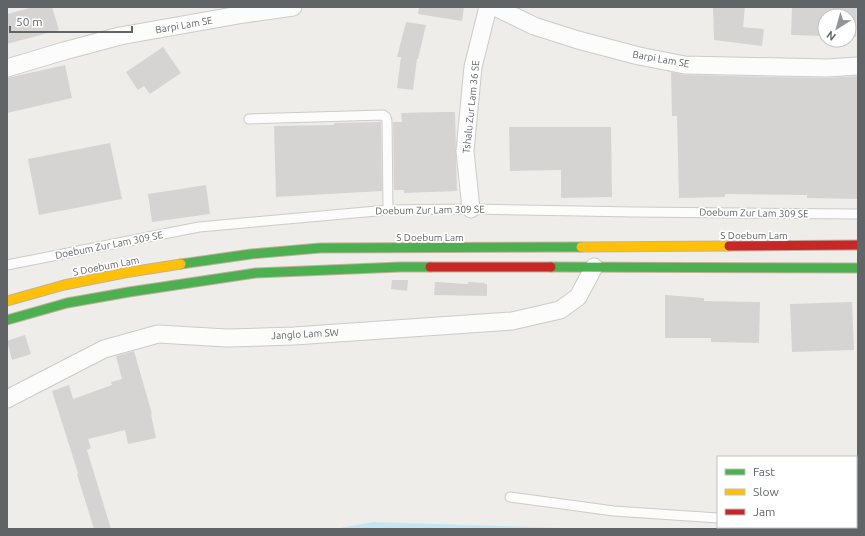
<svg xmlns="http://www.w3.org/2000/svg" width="865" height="536" viewBox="0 0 865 536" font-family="Ubuntu,sans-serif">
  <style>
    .water { fill: #c4e6f4 }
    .building { fill: #d6d4d3 }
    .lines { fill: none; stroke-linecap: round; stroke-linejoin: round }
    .lane-casing { stroke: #cbcbca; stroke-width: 11 }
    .street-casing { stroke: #cbcbca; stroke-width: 19 }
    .fast-casing { stroke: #c4b09a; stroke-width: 11 }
    .slow-casing { stroke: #c4b09a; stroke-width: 11 }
    .jam-casing { stroke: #c4b09a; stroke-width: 11 }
    .lane { stroke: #fdfcfc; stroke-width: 9 }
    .street { stroke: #fdfcfc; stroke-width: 17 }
    .fast { stroke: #4caf50; stroke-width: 9 }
    .slow { stroke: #ffc107; stroke-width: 9 }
    .jam { stroke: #c62828; stroke-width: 9 }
    .labels { text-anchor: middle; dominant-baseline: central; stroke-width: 3.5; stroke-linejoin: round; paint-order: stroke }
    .street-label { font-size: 10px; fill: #606467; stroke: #fff }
  </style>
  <rect width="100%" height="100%" fill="#efedea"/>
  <!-- water -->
  <path class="water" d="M373 522 596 529H335Z"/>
  <!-- building -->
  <g class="building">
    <path d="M34 7H52L59 30 7 44V14Z"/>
    <path d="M419 7H464L462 21 418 14Z"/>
    <path d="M713 7H745L743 27 764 29 762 46 714 40Z"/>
    <path d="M792 7H857L856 37H849V16H825V36L791 35Z"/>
    <path d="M406 22 426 25 418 59H417L413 90 397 88 401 57H397Z"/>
    <path d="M163 47 181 73 150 94 144 86 138 90 126 72Z"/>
    <path d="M65 65 72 98 7 113V78Z"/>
    <path d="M671 72 685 75 827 78 858 76V199L807 198V195L725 194V197L679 198 677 116H672Z"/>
    <path d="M442 112H455L457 191 404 193V190H394L393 122H402L401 113Z"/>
    <path d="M381 122 382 191 276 197 274 126 334 125V123Z"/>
    <path d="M509 127H611L612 197 561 198V170L510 171Z"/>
    <path d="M110 143 122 199 39 215 28 159Z"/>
    <path d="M206 185 210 214 152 222 148 194Z"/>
    <path d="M392 280H408L407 291 391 289Z"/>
    <path d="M435 282 468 284V282L485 283V284H487V296L434 295Z"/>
    <path d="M665 295 704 298V301L760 302 759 343 711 342V338H665Z"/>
    <path d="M852 302 854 350 792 352 790 304Z"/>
    <path d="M25 335 31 354 12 360 7 341Z"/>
    <path d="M134 351 152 414H151L156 438 128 444 125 430 88 439 91 448 87 450 111 529H94L77 474 78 473 52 391 69 385 73 399 112 385 111 382 122 379 116 356Z"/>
  </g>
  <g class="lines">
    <defs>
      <g id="lane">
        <path d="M249 119 383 115 386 117 387 121 388 210"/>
        <path d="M7 265 199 227 388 210 471 209 635 212 858 214"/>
        <path d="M510 497 614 511 718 518"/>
        <path d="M833 527 849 529"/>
      </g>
      <g id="street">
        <path d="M495 7 534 26 578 40 639 56 685 65 827 68 858 66"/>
        <path d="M7 68 64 51 120 36 244 14 293 7"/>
        <path d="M471 209 465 151 473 67 488 7"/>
        <path d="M7 399 104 349 158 334 227 338 294 336 512 321 560 310 578 297 594 267"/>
      </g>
      <g id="fast">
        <path d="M181 264 251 254 320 248 581 247"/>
        <path d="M551 267 858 268"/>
        <path d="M7 320 67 303 129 292 256 273 400 267H430"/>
      </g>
      <g id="slow">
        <path d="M581 247 729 246"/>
        <path d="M7 301 64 285 124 273 181 264"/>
      </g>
      <g id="jam">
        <path d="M729 246 858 245"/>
        <path d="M430 267H551"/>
      </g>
    </defs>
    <!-- lane casing -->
    <use href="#lane" class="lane-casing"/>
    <!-- street casing -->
    <use href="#street" class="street-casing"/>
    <!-- fast casing -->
    <use href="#fast" class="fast-casing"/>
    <!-- slow casing -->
    <use href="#slow" class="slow-casing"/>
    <!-- jam casing -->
    <use href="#jam" class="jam-casing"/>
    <!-- lane -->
    <use href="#lane" class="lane"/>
    <!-- street -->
    <use href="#street" class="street"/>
    <!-- fast -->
    <use href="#fast" class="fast"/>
    <!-- slow -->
    <use href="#slow" class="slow"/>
    <!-- jam -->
    <use href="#jam" class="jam"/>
  </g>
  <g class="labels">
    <!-- street labels -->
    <g class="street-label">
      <text transform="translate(184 25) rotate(-10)">Barpi Lam SE</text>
      <text transform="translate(661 59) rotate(10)">Barpi Lam SE</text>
      <text transform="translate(471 107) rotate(-84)">Tshalu Zur Lam 36 SE</text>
      <text transform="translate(430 210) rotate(-1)">Doebum Zur Lam 309 SE</text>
      <text transform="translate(754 213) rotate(1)">Doebum Zur Lam 309 SE</text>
      <text x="754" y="235">S Doebum Lam</text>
      <text x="430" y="237">S Doebum Lam</text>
      <text transform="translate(109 245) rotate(-11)">Doebum Zur Lam 309 SE</text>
      <text transform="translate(106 266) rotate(-11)">S Doebum Lam</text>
      <text transform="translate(305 334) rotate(-3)">Janglo Lam SW</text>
    </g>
  </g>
  <!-- border -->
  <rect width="865" height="536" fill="none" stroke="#606467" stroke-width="16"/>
  <!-- legend -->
  <rect x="717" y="456" width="140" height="72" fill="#ffffff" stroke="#bfc1c2"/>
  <rect x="725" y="469" width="20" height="6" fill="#4caf50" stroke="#bfc1c2"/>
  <text x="753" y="476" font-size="12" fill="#606467">Fast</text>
  <rect x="725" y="489" width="20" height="6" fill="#ffc107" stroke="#bfc1c2"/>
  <text x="753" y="496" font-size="12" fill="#606467">Slow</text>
  <rect x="725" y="509" width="20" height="6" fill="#c62828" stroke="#bfc1c2"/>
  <text x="753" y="516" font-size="12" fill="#606467">Jam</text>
  <!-- north arrow -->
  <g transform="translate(837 28) rotate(217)"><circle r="19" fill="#ffffff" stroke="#bfc1c2"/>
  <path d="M0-3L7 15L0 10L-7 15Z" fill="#929495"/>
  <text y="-6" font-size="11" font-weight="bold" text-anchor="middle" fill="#606467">N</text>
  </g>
  <!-- scale -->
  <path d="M10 26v6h122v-6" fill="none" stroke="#606467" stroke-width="2"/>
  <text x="16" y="26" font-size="12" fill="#606467" stroke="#ffffff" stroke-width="3" paint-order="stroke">50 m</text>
</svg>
